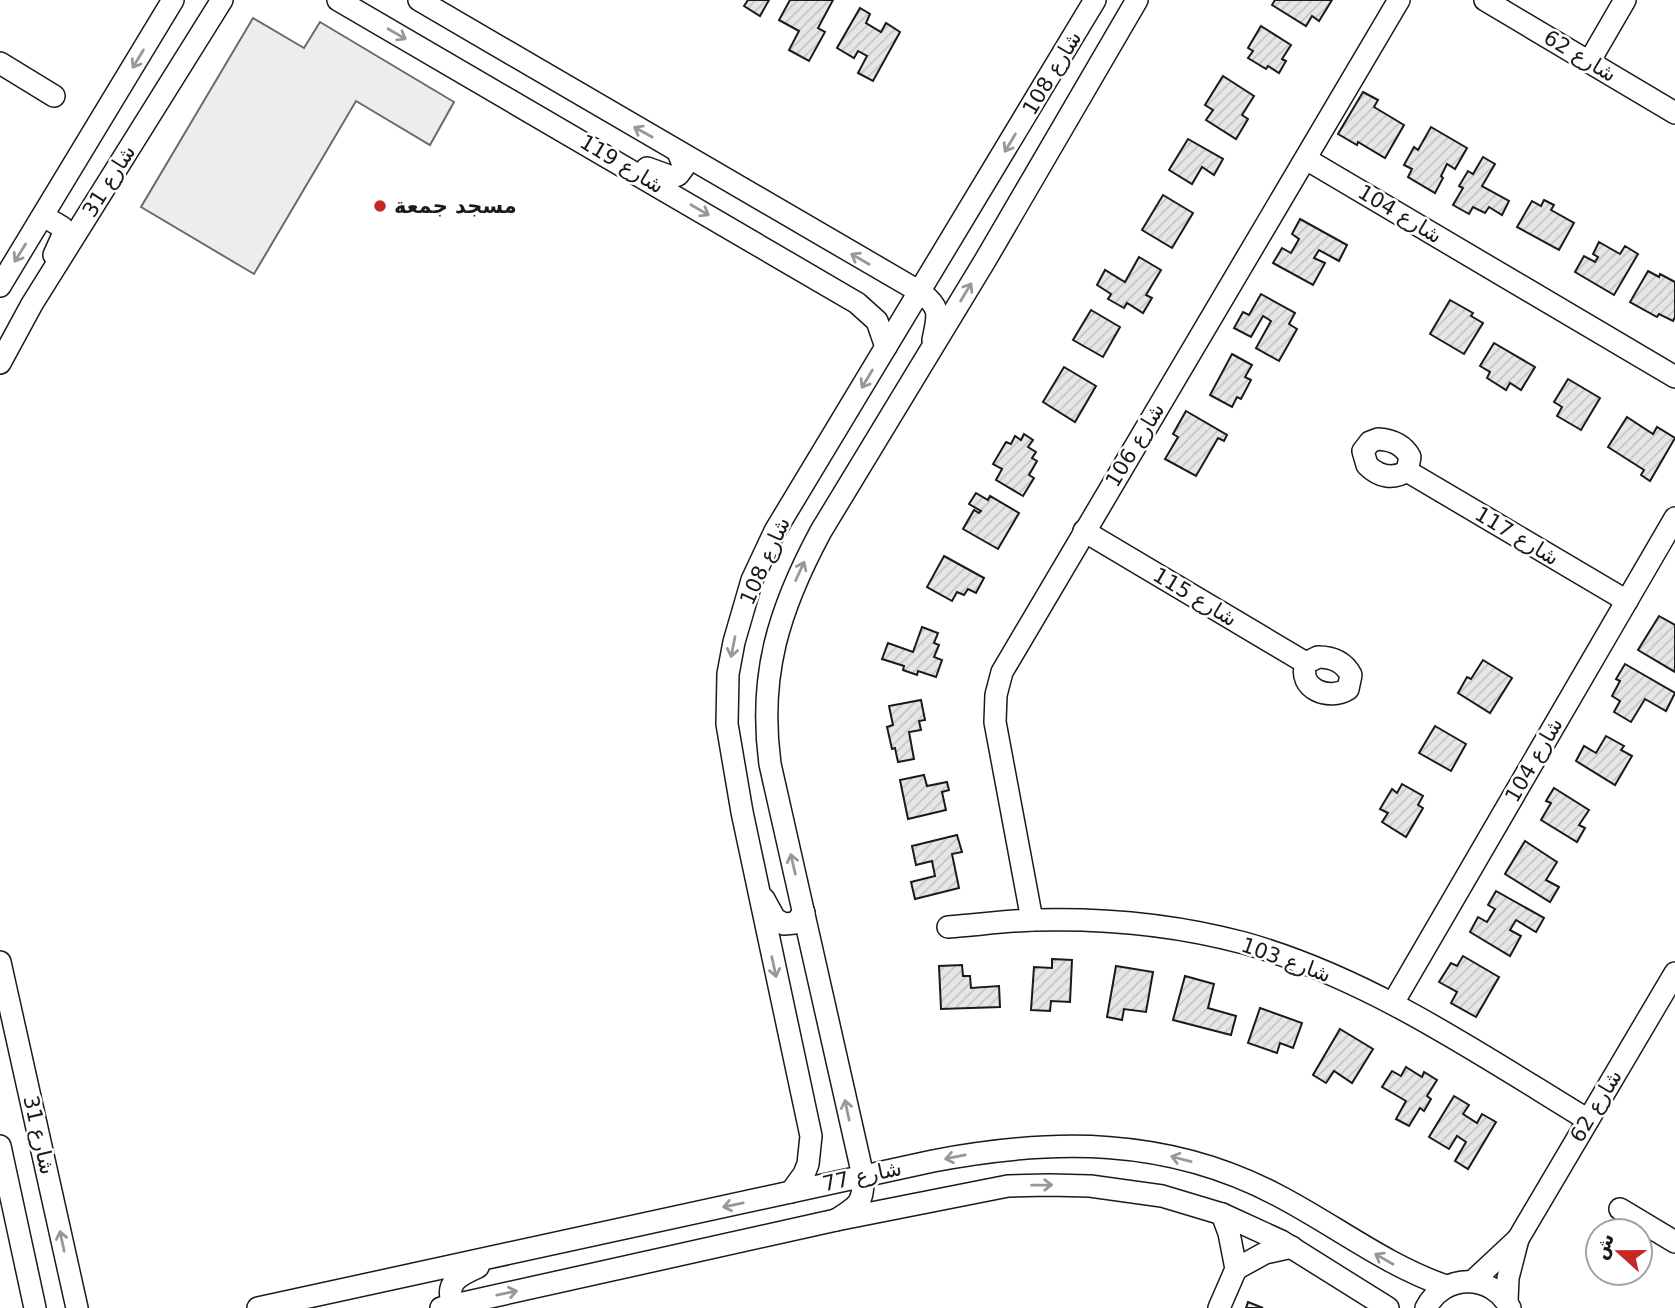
<svg xmlns="http://www.w3.org/2000/svg" width="1675" height="1308" viewBox="0 0 1675 1308" font-family="'DejaVu Sans','Noto Naskh Arabic',sans-serif">
  <style>
    .parking { fill: #ededed; stroke: #6a6a6a; stroke-width: 2 }
    .building { fill: url(#building-hatch); stroke: #1a1a1a; stroke-width: 2 }
    .lines { fill: none; stroke-linecap: round; stroke-linejoin: round }
    .minor-casing { stroke: #1a1a1a; stroke-width: 24 }
    .minor { stroke: #fff; stroke-width: 21 }
    .oneway { stroke: #989898 }
    .poi-dot { fill: #c62828; stroke: #fff; stroke-width: 2.5 }
    .labels { text-anchor: middle; dominant-baseline: central; stroke-width: 5; stroke-linejoin: round; paint-order: stroke }
    .street-label { font-size: 21px; fill: #1a1a1a; stroke: #fff }
    .poi-label { font-size: 21px; font-weight: bold; fill: #1a1a1a; stroke: #fff; text-anchor: start }
  </style>
  <defs>
    <pattern id="building-hatch" width="6" height="6" patternUnits="userSpaceOnUse" patternTransform="scale(1.75)"><rect width="6" height="6" fill="#e6e6e6"/><path d="M-1 1l2-2M0 6l6-6M5 7l2-2" fill="none" stroke="#c5c5c5"/></pattern>
  </defs>
  <rect width="100%" height="100%" fill="#fff"/>
  <!-- parking -->
  <path class="parking" d="M253 18 304 48 320 22 454 102 430 145 356 101 254 274 141 207Z"/>
  <!-- building -->
  <g class="building">
    <path d="M748 0H769L760 16 744 6Z"/>
    <path d="M790 0H833L818 28 825 32 809 61 789 50 799 31 779 20Z"/>
    <path d="M1275 0H1332L1319 21 1312 16 1306 26 1272 5Z"/>
    <path d="M860 8 870 14 866 23 881 32 886 23 900 32 873 81 858 73 867 56 858 51 854 58 837 48Z"/>
    <path d="M1261 26 1291 45 1282 59 1286 61 1279 73 1268 66 1266 69 1248 58 1253 51 1248 48Z"/>
    <path d="M1223 76 1254 96 1242 115 1248 119 1236 139 1206 120 1213 110 1205 105Z"/>
    <path d="M1363 92 1378 100 1374 107 1404 125 1385 158 1358 142 1357 145 1338 134Z"/>
    <path d="M1431 127 1467 148 1455 169 1447 164 1441 176 1443 178 1435 193 1408 177 1412 169 1404 165 1414 147 1418 150Z"/>
    <path d="M1188 139 1223 159 1214 175 1202 167 1192 184 1169 170Z"/>
    <path d="M1483 157 1495 164 1482 186 1509 201 1502 215 1489 207 1485 213 1473 207 1469 214 1453 205 1463 188 1459 186 1468 171 1473 174Z"/>
    <path d="M1163 195 1193 213 1172 248 1142 230Z"/>
    <path d="M1544 200 1554 205 1551 210 1574 223 1559 250 1517 227 1532 201 1541 206Z"/>
    <path d="M1300 219 1347 245 1339 261 1319 250 1314 258 1325 263 1313 285 1273 263 1282 248 1291 253 1299 239 1292 234Z"/>
    <path d="M1599 242 1620 254 1625 246 1638 254 1614 295 1575 272 1584 256 1595 262 1598 257 1593 254Z"/>
    <path d="M1139 257 1161 270 1146 295 1152 298 1143 313 1127 303 1124 308 1108 299 1111 294 1097 285 1105 270 1125 282Z"/>
    <path d="M1648 271 1659 277 1660 274 1675 282V317L1673 321 1659 314 1657 317 1630 302Z"/>
    <path d="M1261 294 1295 313 1289 324 1297 329 1279 361 1256 348 1271 321 1263 316 1251 337 1234 328 1243 312 1249 315Z"/>
    <path d="M1450 300 1473 313 1471 316 1483 323 1464 354 1430 334Z"/>
    <path d="M1091 310 1120 327 1103 357 1073 340Z"/>
    <path d="M1494 343 1535 367 1521 390 1510 383 1506 390 1487 378 1490 372 1480 366Z"/>
    <path d="M1232 354 1252 365 1245 377 1251 380 1241 399 1237 397 1232 407 1210 395Z"/>
    <path d="M1064 367 1096 386 1075 422 1043 402Z"/>
    <path d="M1568 379 1600 398 1581 430 1557 416 1562 407 1554 402Z"/>
    <path d="M1186 411 1227 435 1224 441 1218 438 1196 476 1165 459 1178 437 1173 434Z"/>
    <path d="M1627 417 1653 434 1657 427 1675 438 1650 481 1641 475 1644 470 1608 447Z"/>
    <path d="M1024 434 1033 440 1028 447 1036 452 1032 458 1037 461 1029 475 1034 478 1023 496 996 480 1002 469 993 464 1006 442 1011 444 1015 436 1021 440Z"/>
    <path d="M976 493 988 500 990 496 1019 513 998 549 963 529 974 510 979 513 981 511 969 504Z"/>
    <path d="M944 556 984 578 976 593 968 589 964 595 957 592 952 601 927 587Z"/>
    <path d="M1659 616 1675 625V672L1638 650Z"/>
    <path d="M922 627 938 633 934 643 939 645 934 657 942 660 936 677 918 671 917 675 903 670 904 666 882 659 888 643 913 652Z"/>
    <path d="M1483 660 1512 678 1490 713 1458 693 1467 677 1471 679Z"/>
    <path d="M1625 664 1675 693 1666 711 1645 699 1631 722 1614 712 1620 701 1612 696 1620 681 1616 679Z"/>
    <path d="M921 700 925 720 919 721 921 730 909 732 914 759 898 762 895 748 892 749 887 727 893 725 889 706Z"/>
    <path d="M1435 726 1466 744 1451 771 1419 753Z"/>
    <path d="M1606 736 1624 746 1621 750 1632 756 1615 785 1576 761 1584 746 1596 753Z"/>
    <path d="M924 775 927 786 947 782 949 790 942 792 946 810 908 819 900 780Z"/>
    <path d="M1402 784 1423 796 1418 805 1423 808 1406 837 1382 822 1388 813 1380 809 1392 789 1397 793Z"/>
    <path d="M1554 788 1589 810 1579 825 1585 828 1577 842 1541 820 1551 803 1546 801Z"/>
    <path d="M957 835 962 852 952 854 959 888 915 899 911 882 935 876 932 861 916 865 912 846Z"/>
    <path d="M1525 841 1557 862 1546 880 1559 887 1550 902 1505 874Z"/>
    <path d="M1496 891 1544 918 1536 932 1516 920 1510 930 1521 936 1510 956 1470 932 1478 917 1487 922 1495 909 1488 905Z"/>
    <path d="M1463 956 1499 977 1476 1017 1451 1003 1457 992 1439 982 1451 963 1457 966Z"/>
    <path d="M1052 959 1072 960 1070 1002 1051 1001 1050 1011 1031 1010 1034 967 1052 968Z"/>
    <path d="M962 965 963 976H970L971 988 999 986 1000 1007 941 1009 939 966Z"/>
    <path d="M1116 966 1153 972 1146 1012 1124 1009 1122 1020 1107 1017Z"/>
    <path d="M1185 976 1214 984 1208 1008 1236 1016 1231 1035 1173 1020Z"/>
    <path d="M1260 1008 1302 1023 1293 1048 1280 1043 1277 1053 1248 1043Z"/>
    <path d="M1340 1029 1373 1049 1352 1083 1334 1071 1326 1083 1313 1075Z"/>
    <path d="M1406 1067 1422 1077 1424 1072 1437 1080 1427 1096 1431 1099 1424 1111 1420 1108 1409 1126 1396 1119 1406 1101 1382 1087 1392 1071 1401 1076Z"/>
    <path d="M1454 1096 1469 1105 1463 1114 1477 1123 1482 1114 1496 1122 1468 1169 1455 1161 1466 1142 1457 1136 1449 1149 1429 1137Z"/>
    <path d="M1248 1302 1263 1308H1246Z"/>
  </g>
  <g class="lines">
    <defs>
      <g id="minor">
        <path d="M338 0 857 303 877 321 886 347"/>
        <path d="M419 0 920 292C942 308 938 315 933 340"/>
        <path d="M1485 0 1675 113"/>
        <path d="M1589 62 1625 0"/>
        <path d="M0 63 54 96"/>
        <path d="M1306 159 1675 377"/>
        <path d="M647 168 672 177 678 175 684 167 678 152"/>
        <path d="M41 219 50 220 62 227 63 235 54 255"/>
        <path d="M0 286 173 0"/>
        <path d="M0 363 32 304 222 0"/>
        <path d="M1378 439C1392 440 1403 444 1410 457L1407 471C1393 480 1379 477 1367 465L1363 451 1370 442Z"/>
        <path d="M1407 471 1627 601"/>
        <path d="M1084 531 1306 663"/>
        <path d="M1318 657C1333 657 1344 662 1351 675L1348 689C1329 701 1297 689 1306 663Z"/>
        <path d="M764 899 775 919 784 924 795 923 804 913"/>
        <path d="M1032 920 995 722 996 695 1002 672 1399 0"/>
        <path d="M948 927C976 925 1005 921 1033 920 1102 918 1177 925 1244 943 1369 978 1478 1053 1588 1120"/>
        <path d="M0 962 77 1308"/>
        <path d="M1393 1003 1675 518"/>
        <path d="M0 1146 35 1308"/>
        <path d="M791 1192 804 1174 808 1164 811 1136 742 812 727 724 728 674 734 642 752 580 775 531 1095 0"/>
        <path d="M1620 1209 1675 1242"/>
        <path d="M836 1220C858 1206 864 1204 863 1176L770 764C758 675 779 609 821 531L986 259 1137 0"/>
        <path d="M1236 1269 1265 1253 1292 1247"/>
        <path d="M1473 1281 1518 1239"/>
        <path d="M1507 1301 1508 1278 1518 1239 1675 973"/>
        <path d="M453 1305C444 1282 460 1275 478 1267"/>
        <path d="M258 1308 933 1161C1053 1138 1167 1137 1277 1195 1335 1225 1385 1265 1446 1286"/>
        <path d="M441 1308 836 1220 1008 1186 1049 1185 1090 1186 1162 1196 1222 1214 1281 1241 1388 1308"/>
        <path d="M1219 1308 1236 1269 1229 1233 1222 1214"/>
        <path d="M1426 1308C1444 1273 1492 1273 1510 1308"/>
      </g>
    </defs>
    <!-- minor casing -->
    <use href="#minor" class="minor-casing"/>
    <!-- minor -->
    <use href="#minor" class="minor"/>
  </g>
  <!-- one-way arrows -->
  <defs><path id="oneway-shaft" d="M-6 0H5M1.5-3L5.5 0L1.5 3" fill="none" stroke-width="1.6" stroke-linecap="round" stroke-linejoin="round" transform="scale(1.75)"/></defs>
  <g class="oneway">
    <use href="#oneway-shaft" transform="translate(397 34) rotate(30)"/>
    <use href="#oneway-shaft" transform="translate(138 59) rotate(121)"/>
    <use href="#oneway-shaft" transform="translate(643 132) rotate(-151)"/>
    <use href="#oneway-shaft" transform="translate(1010 143) rotate(121)"/>
    <use href="#oneway-shaft" transform="translate(700 210) rotate(30)"/>
    <use href="#oneway-shaft" transform="translate(20 253) rotate(122)"/>
    <use href="#oneway-shaft" transform="translate(860 259) rotate(-150)"/>
    <use href="#oneway-shaft" transform="translate(966 292) rotate(-59)"/>
    <use href="#oneway-shaft" transform="translate(867 379) rotate(121)"/>
    <use href="#oneway-shaft" transform="translate(800 571) rotate(-65)"/>
    <use href="#oneway-shaft" transform="translate(733 647) rotate(101)"/>
    <use href="#oneway-shaft" transform="translate(793 864) rotate(-103)"/>
    <use href="#oneway-shaft" transform="translate(774 967) rotate(78)"/>
    <use href="#oneway-shaft" transform="translate(847 1110) rotate(-102)"/>
    <use href="#oneway-shaft" transform="translate(955 1157) rotate(169)"/>
    <use href="#oneway-shaft" transform="translate(1181 1159) rotate(-165)"/>
    <use href="#oneway-shaft" transform="translate(1042 1185) rotate(-1)"/>
    <use href="#oneway-shaft" transform="translate(733 1205) rotate(168)"/>
    <use href="#oneway-shaft" transform="translate(62 1241) rotate(-102)"/>
    <use href="#oneway-shaft" transform="translate(1384 1259) rotate(-150)"/>
    <use href="#oneway-shaft" transform="translate(507 1293) rotate(-12)"/>
  </g>
  <!-- markers -->
  <circle class="poi-dot" cx="380" cy="206" r="7"/>
  <g class="labels">
    <!-- street labels -->
    <g class="street-label">
      <text transform="translate(1580 56) rotate(31)">شارع 62</text>
      <text transform="translate(1052 73) rotate(-59)">شارع 108</text>
      <text transform="translate(622 164) rotate(31)">شارع 119</text>
      <text transform="translate(109 181) rotate(-58)">شارع 31</text>
      <text transform="translate(1400 214) rotate(31)">شارع 104</text>
      <text transform="translate(1135 445) rotate(-59)">شارع 106</text>
      <text transform="translate(1517 536) rotate(31)">شارع 117</text>
      <text transform="translate(765 561) rotate(-66)">شارع 108</text>
      <text transform="translate(1195 597) rotate(31)">شارع 115</text>
      <text transform="translate(1534 760) rotate(-60)">شارع 104</text>
      <text transform="translate(1286 960) rotate(20)">شارع 103</text>
      <text transform="translate(1596 1106) rotate(-59)">شارع 62</text>
      <text transform="translate(39 1135) rotate(77)">شارع 31</text>
      <text transform="translate(862 1176) rotate(-12)">شارع 77</text>
    </g>
    <!-- poi labels -->
    <g class="poi-label">
      <text x="394" y="206">مسجد جمعة</text>
    </g>
  </g>
  <!-- north arrow -->
  <g transform="translate(1619 1252) rotate(291)"><circle r="33" fill="#ffffff" stroke="#a3a3a3" stroke-width="2"/>
  <path d="M0-5L12 26L0 18L-12 26Z" fill="#c62828"/>
  <text y="-10" font-size="19" font-weight="bold" text-anchor="middle" fill="#1a1a1a">ش</text>
  </g>
</svg>
